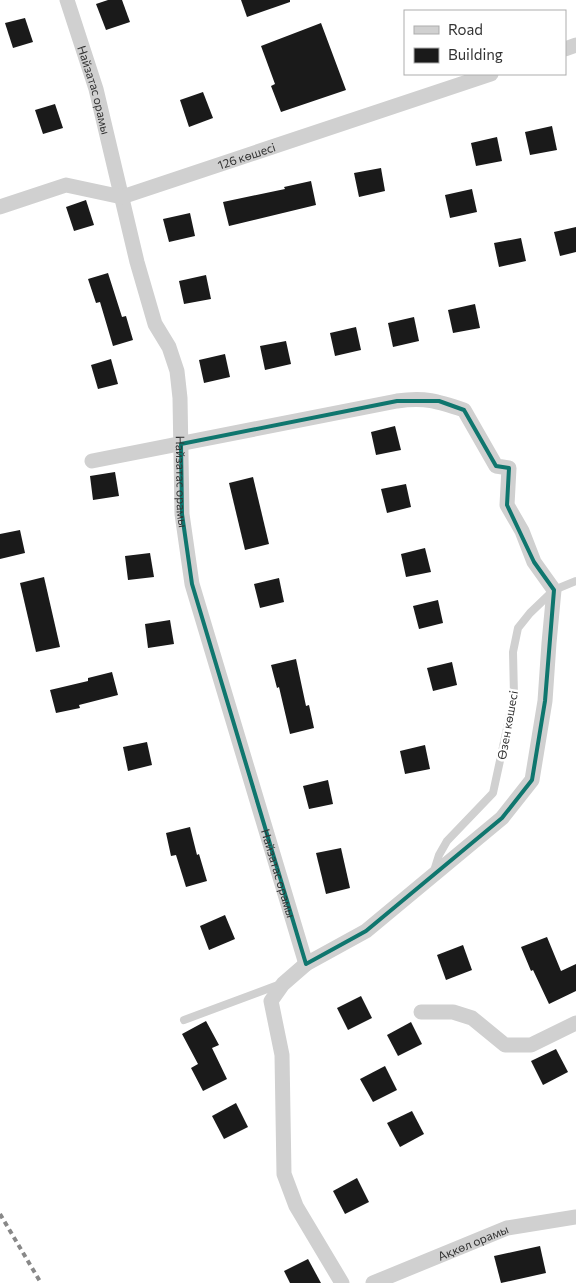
<svg xmlns="http://www.w3.org/2000/svg" width="576" height="1283" viewBox="0 0 576 1283" font-family="Commissioner,sans-serif">
  <style>
    .building { fill: #1a1a1a }
    .lines { fill: none; stroke-linecap: round; stroke-linejoin: round }
    .service { stroke: #d0d0d0; stroke-width: 8 }
    .minor { stroke: #d0d0d0; stroke-width: 15 }
    .rail { stroke: #888; stroke-width: 4; stroke-dasharray: 5 4; stroke-linecap: butt }
    .marked { fill: none; stroke: #0f766e; stroke-width: 4; stroke-linejoin: round }
    .labels { text-anchor: middle; dominant-baseline: central; stroke-width: 5; stroke-linejoin: round; paint-order: stroke }
    .street-label { font-size: 12px; fill: #333; stroke: #fff }
  </style>
  <rect width="100%" height="100%" fill="#fff"/>
  <!-- building -->
  <g class="building">
    <path d="M108 0H122L130 22 106 30 96 4Z"/>
    <path d="M241 0H290V2L247 17Z"/>
    <path d="M25 18 33 42 13 48 5 23Z"/>
    <path d="M321 23 346 90 281 112 271 86 275 84 261 46Z"/>
    <path d="M203 92 213 118 189 127 180 100Z"/>
    <path d="M55 104 63 128 43 134 35 110Z"/>
    <path d="M552 126 557 150 530 155 525 132Z"/>
    <path d="M497 137 502 161 476 166 471 143Z"/>
    <path d="M381 168 385 191 359 197 354 173Z"/>
    <path d="M311 181 316 205 229 226 223 202 285 189 284 187Z"/>
    <path d="M472 189 477 212 450 218 445 195Z"/>
    <path d="M86 200 94 225 74 231 66 207Z"/>
    <path d="M190 213 195 236 169 242 163 219Z"/>
    <path d="M576 227V252L560 256 554 232Z"/>
    <path d="M521 238 526 261 499 267 494 243Z"/>
    <path d="M108 273 122 317 126 316 133 340 113 346 100 302 96 303 88 279Z"/>
    <path d="M206 275 211 299 184 304 179 281Z"/>
    <path d="M475 304 480 328 453 333 448 310Z"/>
    <path d="M414 317 419 341 393 347 388 323Z"/>
    <path d="M356 327 361 350 335 356 330 333Z"/>
    <path d="M286 341 291 364 265 370 260 346Z"/>
    <path d="M225 354 230 377 204 383 199 360Z"/>
    <path d="M111 359 118 384 98 389 91 365Z"/>
    <path d="M395 426 401 450 376 455 371 432Z"/>
    <path d="M115 472 119 496 93 500 90 476Z"/>
    <path d="M253 477 269 544 245 550 229 483Z"/>
    <path d="M406 484 411 507 387 513 381 489Z"/>
    <path d="M20 530 25 553 0 559V534Z"/>
    <path d="M425 548 431 572 406 577 401 554Z"/>
    <path d="M150 553 154 577 128 580 125 556Z"/>
    <path d="M44 577 60 647 36 652 20 583Z"/>
    <path d="M279 578 284 602 260 608 254 584Z"/>
    <path d="M438 600 443 623 419 629 413 606Z"/>
    <path d="M170 620 174 644 148 648 145 624Z"/>
    <path d="M296 659 306 706 309 705 314 728 290 734 279 687 277 688 271 665Z"/>
    <path d="M452 662 457 685 433 691 427 668Z"/>
    <path d="M112 672 118 695 79 705 80 708 56 713 50 690 88 681V678Z"/>
    <path d="M147 742 152 765 128 771 123 747Z"/>
    <path d="M425 745 430 769 405 774 400 751Z"/>
    <path d="M328 780 333 804 309 809 303 786Z"/>
    <path d="M190 827 197 855 199 854 207 881 186 887 176 855 171 856 166 833Z"/>
    <path d="M341 848 350 888 326 894 316 853Z"/>
    <path d="M225 915 235 939 209 950 200 926Z"/>
    <path d="M547 937 561 971 576 964V991L549 1004 533 970 531 971 521 947Z"/>
    <path d="M463 945 472 970 446 980 437 955Z"/>
    <path d="M361 996 372 1018 348 1030 337 1008Z"/>
    <path d="M206 1021 219 1045 212 1048 227 1079 203 1091 191 1068 198 1064 182 1034Z"/>
    <path d="M411 1022 422 1044 398 1056 387 1035Z"/>
    <path d="M556 1049 568 1072 543 1085 531 1061Z"/>
    <path d="M385 1066 397 1090 373 1102 360 1079Z"/>
    <path d="M236 1103 248 1127 224 1139 212 1116Z"/>
    <path d="M412 1111 424 1134 400 1147 387 1123Z"/>
    <path d="M357 1178 369 1202 345 1214 333 1191Z"/>
    <path d="M540 1246 546 1273 501 1283 494 1256Z"/>
    <path d="M308 1259 321 1283H290L284 1271Z"/>
  </g>
  <g class="lines">
    <!-- service -->
    <g class="service">
      <path d="M434 871 439 855 447 841 493 793 514 696 513 652 518 628 530 613 554 590 576 581"/>
      <path d="M184 1020 278 985"/>
    </g>
    <!-- minor -->
    <g class="minor">
      <path id="s1" d="M67 0 96 89 137 262 155 324 169 347 177 371 180 398 182 514 192 584 306 964"/>
      <path d="M565 49 576 45"/>
      <path id="s2" d="M0 207 66 185 122 197 491 74"/>
      <path d="M92 461 397 401C425 397 437 401 464 410L496 466 509 468 507 505 522 531 534 562 554 590 549 643 545 701 532 780 502 818 366 931 306 964 283 984 271 1001 282 1055 284 1174 296 1206 342 1283"/>
      <path d="M421 1012H453L472 1018 505 1045H531L576 1023"/>
      <path id="s3" d="M373 1283 507 1228 576 1217"/>
    </g>
    <!-- rail -->
    <path class="rail" d="M0 1214 41 1283"/>
  </g>
  <!-- marked area -->
  <path class="marked" d="M397 401H439L464 410 496 466 509 468 507 505 534 562 554 590 545 701 532 780 502 818 366 931 306 964 192 584 182 514 181 444Z"/>
  <g class="labels">
    <!-- street labels -->
    <g class="street-label">
      <text stroke="none"><textPath href="#s1" startOffset="94">Найзатас орамы</textPath></text>
      <text stroke="none"><textPath href="#s2" startOffset="258">126 көшесі</textPath></text>
      <text stroke="none"><textPath href="#s1" startOffset="499">Найзатас орамы</textPath></text>
      <text transform="translate(507 725) rotate(-80)">Өзен көшесі</text>
      <text stroke="none"><textPath href="#s1" startOffset="904">Найзатас орамы</textPath></text>
      <text stroke="none"><textPath href="#s3" startOffset="108">Ақкөл орамы</textPath></text>
    </g>
  </g>
  <!-- legend -->
  <rect x="404" y="10" width="162" height="65" fill="#ffffff" stroke="#adadad"/>
  <rect x="414" y="26" width="25" height="8" fill="#d0d0d0" stroke="#adadad"/>
  <text x="448" y="35" font-size="15" fill="#333333">Road</text>
  <rect x="414" y="48" width="25" height="15" fill="#1a1a1a" stroke="#adadad"/>
  <text x="448" y="60" font-size="15" fill="#333333">Building</text>
</svg>
